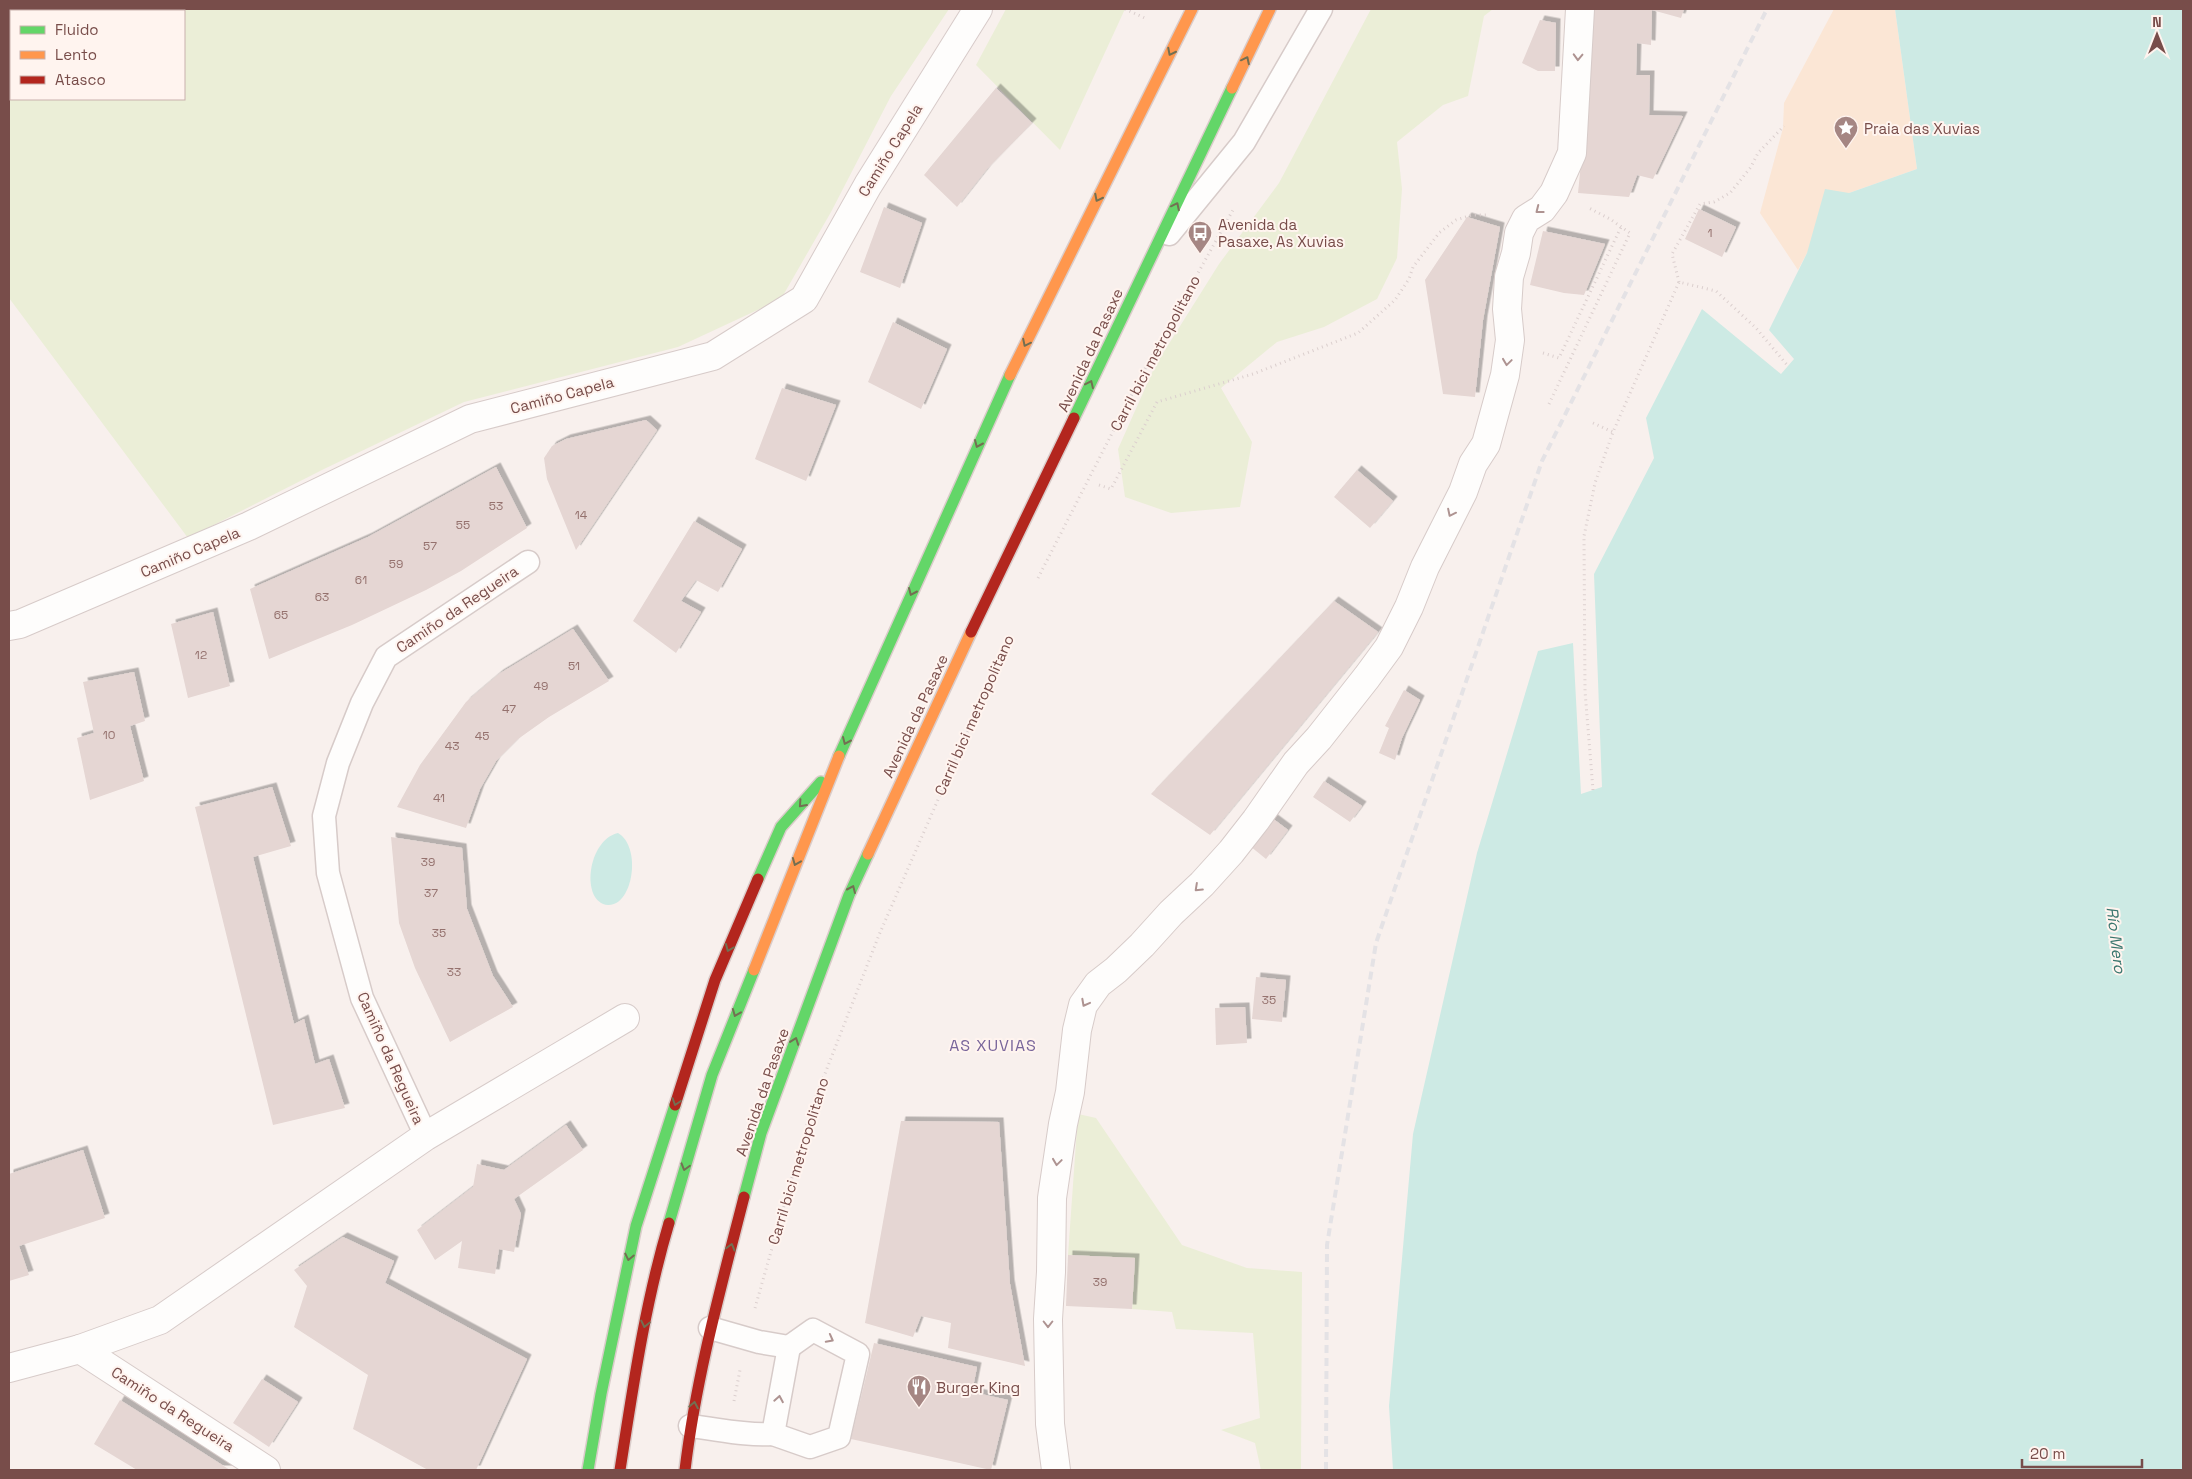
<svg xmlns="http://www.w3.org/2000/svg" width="2192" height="1479" viewBox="0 0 2192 1479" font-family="'Space Grotesk',sans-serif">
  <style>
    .green { fill: #ebeed7; fill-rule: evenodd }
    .sand { fill: #fbe6d5 }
    .water { fill: #cdeae4 }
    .building { fill: #e5d6d3; filter: url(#shadow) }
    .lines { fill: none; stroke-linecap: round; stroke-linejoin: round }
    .lane-casing { stroke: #d7cbc9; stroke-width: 25 }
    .street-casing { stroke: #d7cbc9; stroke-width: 30 }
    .fast-casing { stroke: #daccca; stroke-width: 14 }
    .slow-casing { stroke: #daccca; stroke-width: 14 }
    .jam-casing { stroke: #daccca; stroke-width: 14 }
    .path { stroke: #dbcfce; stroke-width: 3; stroke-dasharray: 1 4; stroke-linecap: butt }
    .lane { stroke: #fefdfc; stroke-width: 22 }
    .street { stroke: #fefdfc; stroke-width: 28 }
    .fast { stroke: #63d668; stroke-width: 11 }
    .slow { stroke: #ff974d; stroke-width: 11 }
    .jam { stroke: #b3261e; stroke-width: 11 }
    .rail { stroke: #e4e2e5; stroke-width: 4; stroke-dasharray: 8 5; stroke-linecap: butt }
    .oneway { stroke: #736f52 }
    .oneway2 { stroke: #ae9391 }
    .labels { text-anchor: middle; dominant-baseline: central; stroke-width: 4; stroke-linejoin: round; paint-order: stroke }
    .number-label { font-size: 12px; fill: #95726e }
    .poi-label { font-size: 15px; fill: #784d4a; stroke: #fff4ef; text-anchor: start }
    .street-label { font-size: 15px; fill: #784d4a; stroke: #fff4ef }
    .water-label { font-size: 16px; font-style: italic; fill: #3a766e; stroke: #fff4ef }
    .neighbourhood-label { font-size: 16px; letter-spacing: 1px; fill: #79669b; stroke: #fff4ef }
  </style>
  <defs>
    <filter id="shadow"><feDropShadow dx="4.5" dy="-4.5" stdDeviation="0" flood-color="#0004"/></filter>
  </defs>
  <rect width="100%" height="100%" fill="#f8f0ed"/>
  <!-- green -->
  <g class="green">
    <path d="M9 9H949L891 96 831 212 781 299 678 347 464 402 324 469 188 538 9 298ZM11 11H184V99H11Z"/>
    <path d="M1006 9H1125L1060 150 976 65Z"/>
    <path d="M1371 9H1493L1484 16 1468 96 1443 105 1397 142 1402 189 1397 258 1377 299 1324 327 1277 342 1221 388 1252 442 1240 507 1171 513 1125 497 1118 449 1155 366 1219 264 1279 183Z"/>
    <path d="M1078 1114 1096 1118 1182 1245 1247 1268 1302 1272 1301 1470H1261L1255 1443 1221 1430 1260 1418 1253 1333 1176 1329 1172 1312 1132 1309 1135 1258 1068 1255Z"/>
  </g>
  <!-- sand -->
  <path class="sand" d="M1834 9H1895L1917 169 1849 193 1807 253 1798 270 1760 213 1783 128 1784 103Z"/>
  <!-- water -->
  <g class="water">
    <path d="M1895 9H2183V1470H1393L1389 1406 1413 1134 1477 853 1538 651 1573 643 1581 794 1602 787 1594 574 1654 458 1646 418 1702 309 1781 374 1794 359 1769 330 1807 253 1825 189 1849 193 1917 169Z"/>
    <path d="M618 833C642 847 633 906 608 905 580 903 587 840 618 833Z"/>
  </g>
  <!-- building -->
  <g class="building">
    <path d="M1592 9H1684L1681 18 1652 10 1651 45 1637 43 1636 75H1650L1649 115 1683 116 1653 179 1637 175 1629 197 1578 193 1586 113Z"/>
    <path d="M1540 20 1556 23 1555 71H1538L1522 63Z"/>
    <path d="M996 88 1032 123 987 169 957 207 924 175Z"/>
    <path d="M884 207 922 223 900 288 860 272Z"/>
    <path d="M1699 209 1736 227 1722 257 1685 239Z"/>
    <path d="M1467 217 1500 227 1483 320 1475 397 1443 394 1425 280Z"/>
    <path d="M1543 231 1605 244 1584 295 1564 293 1530 285Z"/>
    <path d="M893 322 947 349 921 409 868 382Z"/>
    <path d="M782 388 836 405 806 481 755 459Z"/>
    <path d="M646 420 657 430 576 550 547 479 544 458 552 446 566 439Z"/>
    <path d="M496 467 527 528 461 571 426 590 352 625 269 659 250 589 368 537Z"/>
    <path d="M1357 470 1393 501 1370 528 1334 497Z"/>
    <path d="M694 521 742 549 718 592 696 580 681 601 701 612 676 653 633 621Z"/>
    <path d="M1334 601 1378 632 1210 835 1151 794Z"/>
    <path d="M213 612 230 686 188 698 171 624Z"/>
    <path d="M573 629 609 681 549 717 518 739 496 761 480 789 466 828 397 807 420 765 466 702 499 674Z"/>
    <path d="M134 672 145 721 130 726 144 781 90 800 77 738 94 733 83 682Z"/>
    <path d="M1404 690 1420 700 1402 738 1395 760 1379 753 1389 728 1385 726Z"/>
    <path d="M1324 781 1362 806 1350 822 1313 797Z"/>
    <path d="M272 787 291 846 253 857 294 1024 304 1019 315 1064 329 1059 345 1108 273 1125 195 807Z"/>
    <path d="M1272 818 1288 830 1266 859 1250 846Z"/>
    <path d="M391 837 462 848 467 909 493 976 513 1007 450 1042 415 968 399 923Z"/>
    <path d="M1256 977 1286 980 1282 1022 1252 1019Z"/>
    <path d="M1245 1007 1247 1043 1216 1045 1215 1008Z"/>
    <path d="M901 1121 999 1122 1010 1284 1025 1366 948 1348 951 1323 921 1316 913 1337 865 1323Z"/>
    <path d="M566 1125 583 1150 514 1199 521 1214 514 1252 499 1249 495 1274 458 1268 462 1241 435 1260 417 1230 473 1187 477 1164 504 1170Z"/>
    <path d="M83 1150 105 1218 19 1246 29 1275 9 1281V1174Z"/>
    <path d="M343 1237 394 1261 385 1283 527 1359 476 1470H428L353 1429 368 1375 294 1327 307 1286 294 1270Z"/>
    <path d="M1068 1255 1135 1258 1132 1309 1066 1306Z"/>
    <path d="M874 1343 977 1367 972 1392 1008 1400 991 1470 851 1439Z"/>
    <path d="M262 1379 298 1402 269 1447 233 1423Z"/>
    <path d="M120 1400 230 1470H137L94 1444Z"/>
  </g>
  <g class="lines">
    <defs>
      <g id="lane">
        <path d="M1169 234 1244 142 1321 9"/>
        <path d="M426 1136 362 998 328 873 324 816 338 763 362 703 386 657 528 562"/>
        <path d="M690 1426C718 1429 745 1436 773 1434L789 1347 759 1342 710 1328"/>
        <path d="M773 1434 810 1447 839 1437 858 1354 813 1330 789 1347"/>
      </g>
      <g id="street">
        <path d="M9 626 20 624 249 526 470 419 713 356 804 299 868 185 978 9"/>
        <path d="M80 1349 266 1470"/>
        <path d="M9 1368 80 1349 160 1320 426 1136 625 1018"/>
        <path d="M1056 1470 1050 1424 1048 1319 1051 1272 1052 1198 1063 1124 1070 1092 1077 1030 1083 1005 1098 984 1116 970 1142 945 1171 913 1202 884 1231 852 1256 820 1296 763 1319 738 1367 677 1389 647 1409 607 1425 567 1463 492 1473 464 1486 444 1505 375 1510 340 1507 309 1509 277 1516 253 1519 233 1526 219 1542 209 1554 193 1572 153 1580 9"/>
      </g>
      <g id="fast">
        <path d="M1074 418 1232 88"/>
        <path d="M839 756 1010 375"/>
        <path d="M758 879 781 827 821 782"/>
        <path d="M744 1197 761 1133 849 895 868 854"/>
        <path d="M669 1223 712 1075 754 970"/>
        <path d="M588 1470 601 1394 636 1226 675 1105"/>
      </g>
      <g id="slow">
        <path d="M1232 88 1270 9"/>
        <path d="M1010 375 1192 9"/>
        <path d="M868 854 971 632"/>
        <path d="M754 970 839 756"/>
      </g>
      <g id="jam">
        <path d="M971 632 1074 418"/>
        <path d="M675 1105 715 980 758 879"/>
        <path d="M620 1470C633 1387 645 1303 669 1223"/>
        <path d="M685 1470C696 1377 721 1287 744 1197"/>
      </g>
    </defs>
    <!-- lane casing -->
    <use href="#lane" class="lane-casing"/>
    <!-- street casing -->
    <use href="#street" class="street-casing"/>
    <!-- fast casing -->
    <use href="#fast" class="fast-casing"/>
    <!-- slow casing -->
    <use href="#slow" class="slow-casing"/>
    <!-- jam casing -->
    <use href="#jam" class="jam-casing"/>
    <!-- path -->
    <g class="path">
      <path d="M1125 9 1147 19"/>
      <path d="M1679 282 1672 254 1700 204 1714 202 1730 193 1751 167 1758 153 1784 126"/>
      <path d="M1543 353 1559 358 1621 227"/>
      <path d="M1549 404 1630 233 1610 219 1587 207"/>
      <path d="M1593 423 1613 432"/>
      <path d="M1099 485 1111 489 1157 402 1253 374 1358 333 1395 300 1409 279 1413 267 1439 233 1456 220 1472 215H1488"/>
      <path d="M1038 578 1148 363 1233 210"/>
      <path d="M1593 790 1585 691 1584 536 1595 483 1613 432 1679 282 1716 291 1756 328 1788 366"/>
      <path d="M755 1308 812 1107 879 935 1002 653"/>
      <path d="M734 1401 740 1370"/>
    </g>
    <!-- lane -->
    <use href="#lane" class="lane"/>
    <!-- street -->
    <use href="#street" class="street"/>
    <!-- fast -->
    <use href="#fast" class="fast"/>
    <!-- slow -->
    <use href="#slow" class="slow"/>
    <!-- jam -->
    <use href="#jam" class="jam"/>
    <!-- rail -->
    <path class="rail" d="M1326 1470 1327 1245 1376 943 1542 461 1767 9"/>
  </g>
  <!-- one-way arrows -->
  <defs><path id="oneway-chevron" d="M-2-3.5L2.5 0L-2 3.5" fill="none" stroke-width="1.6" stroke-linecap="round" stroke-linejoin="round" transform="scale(1.25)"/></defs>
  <g class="oneway">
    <use href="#oneway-chevron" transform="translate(1171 52) rotate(117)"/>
    <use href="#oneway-chevron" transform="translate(1246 60) rotate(-64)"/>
    <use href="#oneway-chevron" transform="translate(1098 198) rotate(117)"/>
    <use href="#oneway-chevron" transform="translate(1176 206) rotate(-64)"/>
    <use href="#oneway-chevron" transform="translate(1026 343) rotate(116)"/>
    <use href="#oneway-chevron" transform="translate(1090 384) rotate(-65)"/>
    <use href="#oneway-chevron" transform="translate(978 444) rotate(114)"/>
    <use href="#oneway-chevron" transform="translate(912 592) rotate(114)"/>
    <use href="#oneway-chevron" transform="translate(846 741) rotate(114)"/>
    <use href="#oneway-chevron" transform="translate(802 804) rotate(132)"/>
    <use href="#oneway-chevron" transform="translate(796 862) rotate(112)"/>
    <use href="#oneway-chevron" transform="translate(852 889) rotate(-66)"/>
    <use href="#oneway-chevron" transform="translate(729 948) rotate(113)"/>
    <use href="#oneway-chevron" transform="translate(736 1013) rotate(112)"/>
    <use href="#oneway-chevron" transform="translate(795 1041) rotate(-70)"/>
    <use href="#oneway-chevron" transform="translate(676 1102) rotate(108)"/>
    <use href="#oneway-chevron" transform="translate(685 1167) rotate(106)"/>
    <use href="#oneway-chevron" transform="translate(731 1247) rotate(-75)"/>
    <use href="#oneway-chevron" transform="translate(629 1257) rotate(102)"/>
    <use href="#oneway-chevron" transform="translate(645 1324) rotate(102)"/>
    <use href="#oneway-chevron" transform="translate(694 1405) rotate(-79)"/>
  </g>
  <g class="oneway2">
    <use href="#oneway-chevron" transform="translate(1578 57) rotate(92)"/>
    <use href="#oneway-chevron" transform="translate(1539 210) rotate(142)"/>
    <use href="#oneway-chevron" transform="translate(1507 362) rotate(98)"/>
    <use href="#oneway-chevron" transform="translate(1451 513) rotate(116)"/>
    <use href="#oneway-chevron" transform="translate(1198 888) rotate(137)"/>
    <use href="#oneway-chevron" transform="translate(1085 1003) rotate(118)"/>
    <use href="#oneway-chevron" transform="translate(1057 1162) rotate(98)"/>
    <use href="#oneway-chevron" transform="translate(1048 1324) rotate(90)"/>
    <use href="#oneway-chevron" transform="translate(830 1339) rotate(28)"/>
    <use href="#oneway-chevron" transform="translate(779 1399) rotate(-80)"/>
  </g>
  <!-- icons -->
  <defs>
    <symbol id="sight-pin" viewBox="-11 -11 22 30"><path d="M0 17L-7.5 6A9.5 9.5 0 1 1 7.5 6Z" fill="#a58683" stroke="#fff4ef"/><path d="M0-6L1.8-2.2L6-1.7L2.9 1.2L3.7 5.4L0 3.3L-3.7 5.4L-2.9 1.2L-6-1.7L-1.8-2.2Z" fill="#fff"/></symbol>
    <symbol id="bus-pin" viewBox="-11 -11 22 30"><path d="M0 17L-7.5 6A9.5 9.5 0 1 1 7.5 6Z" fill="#a58683" stroke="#fff4ef"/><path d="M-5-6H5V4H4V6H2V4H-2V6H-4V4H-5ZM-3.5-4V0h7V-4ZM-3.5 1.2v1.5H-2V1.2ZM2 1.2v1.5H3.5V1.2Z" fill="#fff"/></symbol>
    <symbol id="restaurant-pin" viewBox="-11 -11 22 30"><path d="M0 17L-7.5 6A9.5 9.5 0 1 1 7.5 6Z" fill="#a58683" stroke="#fff4ef"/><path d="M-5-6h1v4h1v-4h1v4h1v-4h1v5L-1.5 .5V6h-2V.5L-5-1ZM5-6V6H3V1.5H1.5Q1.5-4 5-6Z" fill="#fff"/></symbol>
  </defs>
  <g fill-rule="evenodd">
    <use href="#sight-pin" x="1832" y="114" width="28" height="38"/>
    <use href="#bus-pin" x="1186" y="219" width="28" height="38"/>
    <use href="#restaurant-pin" x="905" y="1373" width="28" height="38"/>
  </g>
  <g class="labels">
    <!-- number labels -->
    <g class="number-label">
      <text x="1710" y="233">1</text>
      <text x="496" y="506">53</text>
      <text x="581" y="515">14</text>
      <text x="463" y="525">55</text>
      <text x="430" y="546">57</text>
      <text x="396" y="564">59</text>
      <text x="361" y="580">61</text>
      <text x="322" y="597">63</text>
      <text x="281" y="615">65</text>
      <text x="201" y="655">12</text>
      <text x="574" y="666">51</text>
      <text x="541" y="686">49</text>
      <text x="509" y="709">47</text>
      <text x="109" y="735">10</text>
      <text x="482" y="736">45</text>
      <text x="452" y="746">43</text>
      <text x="439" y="798">41</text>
      <text x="428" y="862">39</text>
      <text x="431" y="893">37</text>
      <text x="439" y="933">35</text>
      <text x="454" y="972">33</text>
      <text x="1269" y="1000">35</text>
      <text x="1100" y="1282">39</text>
    </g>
    <!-- poi labels -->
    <g class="poi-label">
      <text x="1864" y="128">Praia das Xuvias</text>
      <text x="1218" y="224">Avenida da<tspan x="1218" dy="17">Pasaxe, As Xuvias</tspan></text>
      <text x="936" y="1387">Burger King</text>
    </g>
    <!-- street labels -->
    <g class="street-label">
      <text transform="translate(890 150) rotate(-58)">Camiño Capela</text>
      <text transform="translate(1090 350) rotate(-65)">Avenida da Pasaxe</text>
      <text transform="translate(1155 353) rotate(-62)">Carril bici metropolitano</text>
      <text transform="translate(562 395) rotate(-15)">Camiño Capela</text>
      <text transform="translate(190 552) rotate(-23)">Camiño Capela</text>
      <text transform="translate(457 609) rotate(-34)">Camiño da Regueira</text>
      <text transform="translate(974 715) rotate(-66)">Carril bici metropolitano</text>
      <text transform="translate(915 716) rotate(-65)">Avenida da Pasaxe</text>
      <text transform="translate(391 1058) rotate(66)">Camiño da Regueira</text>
      <text transform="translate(762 1092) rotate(-71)">Avenida da Pasaxe</text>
      <text transform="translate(798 1161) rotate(-73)">Carril bici metropolitano</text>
      <text transform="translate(173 1409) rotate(33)">Camiño da Regueira</text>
    </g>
    <!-- water labels -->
    <g class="water-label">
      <text transform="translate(2116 940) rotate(83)">Río Mero</text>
    </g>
    <!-- neighbourhood labels -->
    <g class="neighbourhood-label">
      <text x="993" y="1045">AS XUVIAS</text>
    </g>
  </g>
  <!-- border -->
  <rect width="2192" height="1479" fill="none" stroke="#784d4a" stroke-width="20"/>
  <!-- legend -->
  <rect x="10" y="10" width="175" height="90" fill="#fff4ef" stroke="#c9b1ad"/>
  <rect x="20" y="26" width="25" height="8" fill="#63d668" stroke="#c9b1ad"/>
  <text x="55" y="35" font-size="15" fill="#784d4a">Fluido</text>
  <rect x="20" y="51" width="25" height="8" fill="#ff974d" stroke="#c9b1ad"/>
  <text x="55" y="60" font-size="15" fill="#784d4a">Lento</text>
  <rect x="20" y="76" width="25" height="8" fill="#b3261e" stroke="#c9b1ad"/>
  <text x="55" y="85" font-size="15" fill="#784d4a">Atasco</text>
  <!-- north arrow -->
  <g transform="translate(2157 35)" stroke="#fff4ef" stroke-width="4" paint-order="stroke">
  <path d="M0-4L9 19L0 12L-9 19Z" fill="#784d4a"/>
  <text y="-8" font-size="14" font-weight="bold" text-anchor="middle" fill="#784d4a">N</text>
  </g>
  <!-- scale -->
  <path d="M2022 1459v8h120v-8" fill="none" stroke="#784d4a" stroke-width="2.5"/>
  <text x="2030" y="1459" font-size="15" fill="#784d4a" stroke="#fff4ef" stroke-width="4" paint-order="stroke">20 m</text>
</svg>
